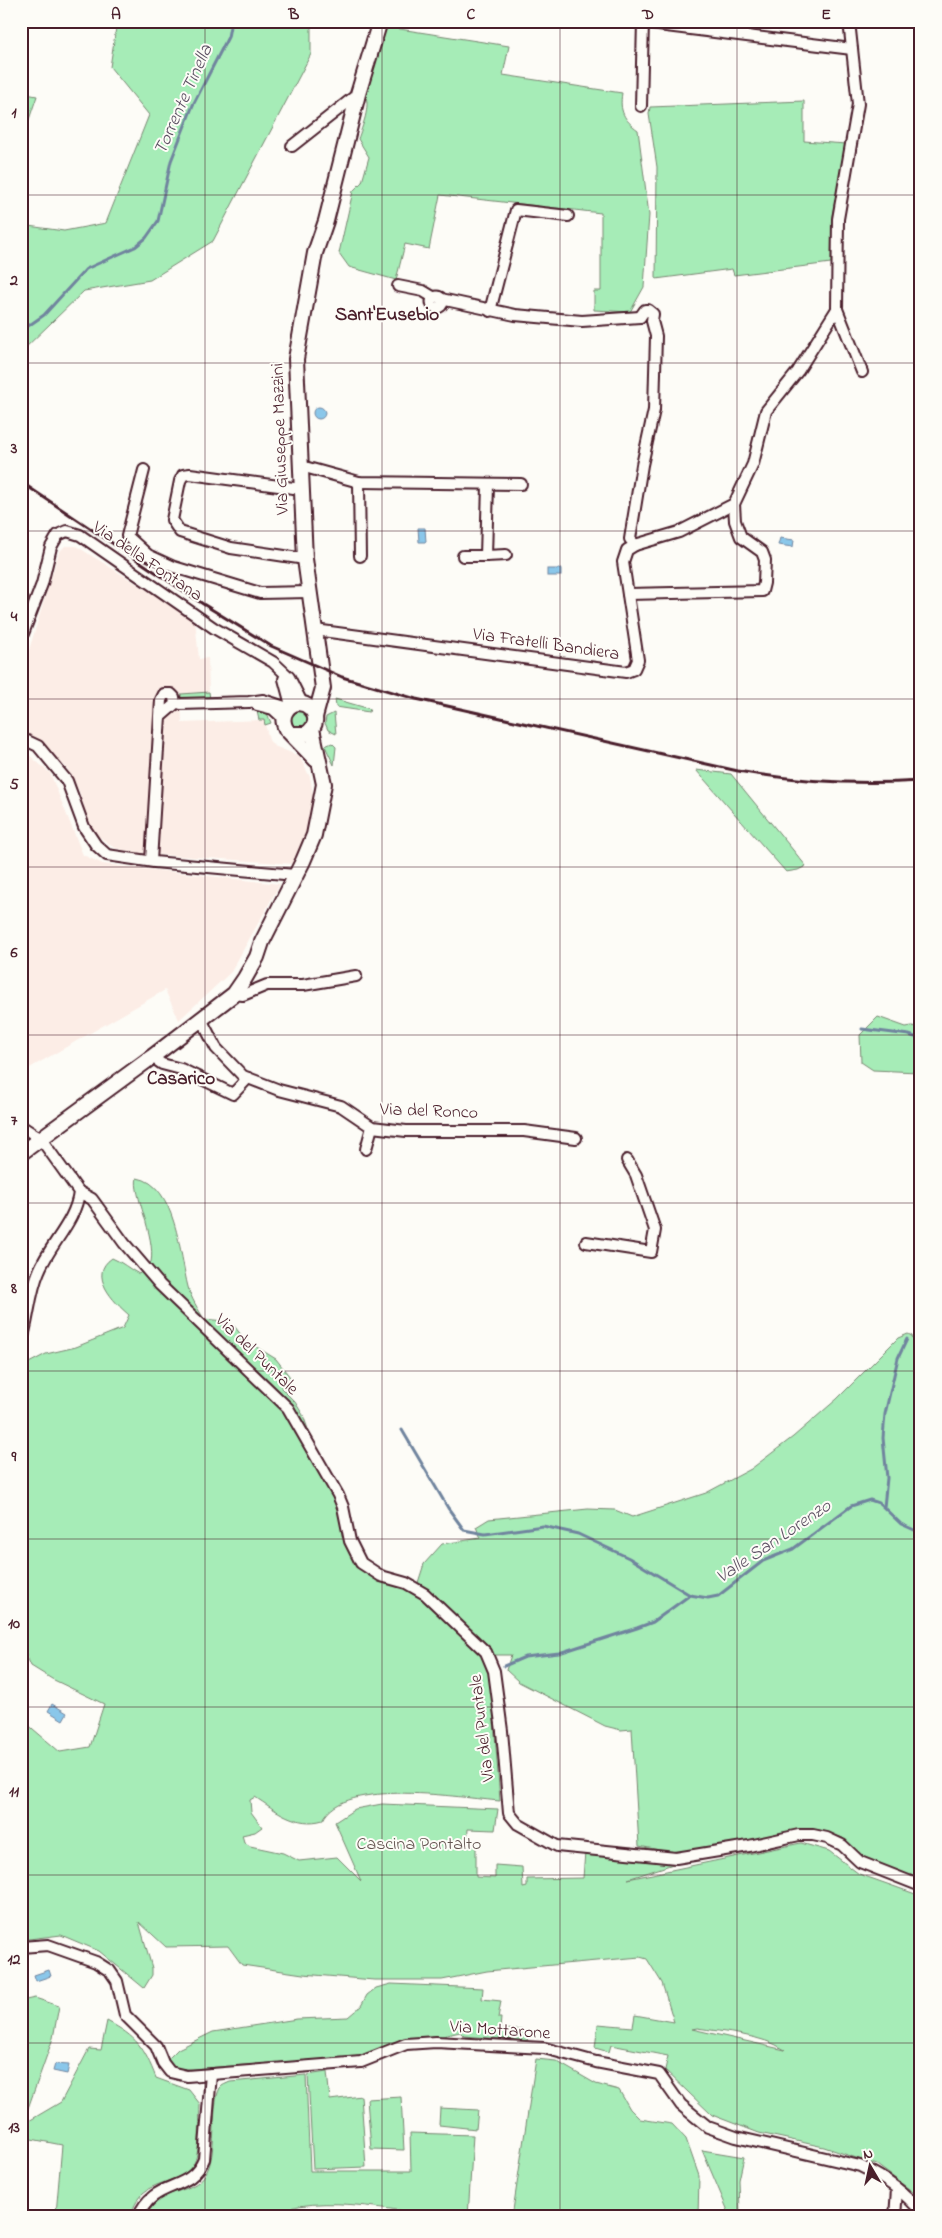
<svg xmlns="http://www.w3.org/2000/svg" width="942" height="2238" viewBox="0 0 942 2238" font-family="'Indie Flower',sans-serif">
  <style>
    .built { fill: #fcede6 }
    .green { fill: #a6ecb7; stroke: #788671; fill-rule: evenodd }
    .water { fill: #8ac7ea; stroke: #70849e }
    .lines { fill: none; stroke-linecap: round; stroke-linejoin: round }
    .stream { stroke: #70849e; stroke-width: 3 }
    .street-casing { stroke: #4a1f2b; stroke-width: 14 }
    .secondary-casing { stroke: #4a1f2b; stroke-width: 18 }
    .street { stroke: #fdfcf7; stroke-width: 10 }
    .secondary { stroke: #fdfcf7; stroke-width: 14 }
    .rail { stroke: #4a1f2b; stroke-width: 3 }
    .grid { fill: none; stroke: #4a1f2b; stroke-width: 1; stroke-opacity: 0.55 }
    .labels { text-anchor: middle; dominant-baseline: central; stroke-width: 4; stroke-linejoin: round; paint-order: stroke }
    .street-label { font-size: 18px; fill: #4a1f2b; stroke: #fdfcf7 }
    .park-label { font-size: 18px; fill: #61524e; stroke: #fdfcf7 }
    .water-label { font-size: 19px; font-style: italic; fill: #5d5164; stroke: #fdfcf7 }
    .neighbourhood-label { font-size: 19px; font-weight: bold; fill: #4a1f2b; stroke: #fdfcf7 }
    .neatline { fill: none; stroke: #4a1f2b; stroke-width: 2 }
    .grid-label { font-size: 16px; text-anchor: middle; font-weight: bold; fill: #4a1f2b }
  </style>
  <rect width="100%" height="100%" fill="#fdfcf7"/>
  <filter id="ink" filterUnits="userSpaceOnUse"><feTurbulence type="fractalNoise" baseFrequency=".02" numOctaves="2"/><feDisplacementMap in="SourceGraphic" scale="10" xChannelSelector="R" yChannelSelector="G"/><feConvolveMatrix kernelMatrix="1 2 1 2 8 2 1 2 1" color-interpolation-filters="sRGB"/></filter>
  <g filter="url(#ink)">
    <!-- built -->
    <g class="built">
      <path d="M65 546H76L195 620 199 659 208 658 209 692 181 694 182 723 264 720 269 740 274 746 299 756 310 777 313 794 309 825 293 864 135 853 115 848 95 834 86 815 79 791 67 768 21 728V676L59 552Z"/>
      <path d="M21 748 50 773 83 855 103 864 280 884 231 972 179 1020 165 990 21 1073Z"/>
    </g>
    <!-- green -->
    <g class="green">
      <path d="M117 21H311V54L213 241 150 280 84 291 21 352V225L64 231 106 223 149 115 110 67Z"/>
      <path d="M387 27 509 46 503 75 622 93C619 111 624 120 638 130L649 215 644 287 630 312 594 310V291H601V213L440 195 429 249 405 244 396 280 349 267 339 253 353 191 362 182 369 157 358 139C362 127 371 107 365 94L382 32Z"/>
      <path d="M21 93 37 96 21 143Z"/>
      <path d="M804 101V141L846 144 832 216 831 263 734 275 732 269 656 279 657 167 649 114 650 107Z"/>
      <path d="M209 692 210 699 181 701V694Z"/>
      <path d="M335 699 370 709 369 712 336 707Z"/>
      <path d="M256 707 267 713 271 723 265 725 264 720H259Z"/>
      <circle cx="299" cy="719" r="9"/>
      <path d="M334 713 336 734 328 730 325 723 326 717Z"/>
      <path d="M332 743 336 747 334 765 325 746Z"/>
      <path d="M696 770 731 774 806 866 798 870 786 872Z"/>
      <path d="M878 1017 906 1027 912 1026 921 1028V1070L918 1072 873 1070 861 1062 860 1035Z"/>
      <path d="M137 1178C176 1184 180 1256 188 1287 191 1298 198 1309 204 1319L224 1321 235 1327 245 1340 276 1359 290 1377 281 1388 295 1402 303 1415 327 1483 349 1533 357 1567 415 1592 424 1564 442 1544 481 1538 476 1527 489 1519 588 1509 615 1510 632 1517 706 1493 751 1469 793 1437 837 1399 898 1338 908 1334 912 1336C921 1353 907 1375 921 1390V1880L858 1856 843 1838 819 1830H796L740 1843 675 1853 639 1846 632 1729 621 1730 605 1726 519 1682 506 1670 511 1655H483L491 1680 500 1801C461 1798 343 1777 323 1820 297 1828 275 1810 255 1797L250 1800 251 1812 262 1827 255 1832 242 1835 244 1842 250 1846 283 1853 299 1861 337 1857 361 1881 335 1822 355 1809 382 1804 498 1809 495 1830 468 1829 467 1844 476 1845V1877L495 1878V1865L522 1867 523 1888 527 1887V1879L583 1878 585 1852 676 1863 628 1879 801 1843 829 1851 859 1874 921 1896V2198L877 2165 824 2147 759 2133 712 2115 665 2070 668 2056 611 2045 609 2052 595 2048 598 2024 633 2027 635 2015 674 2022 662 1983 647 1959 640 1957 487 1971 442 1980H374L303 1974 242 1965 228 1946 166 1947 139 1922 152 1968V1975L144 1988 99 1951 61 1935 21 1940V1721L26 1723 60 1752 90 1747 104 1704 52 1679 31 1666 21 1643V1404L23 1395 21 1391V1367L46 1354 76 1347 123 1328 129 1315C114 1302 87 1275 112 1258 122 1262 129 1269 139 1274L151 1262C156 1236 132 1192 137 1178ZM697 2028C723 2032 763 2035 785 2050L692 2029Z"/>
      <path d="M391 1984 483 1988 482 1999 501 2001 498 2018H501L500 2029 523 2030 528 2041 464 2036 460 2032 354 2057 191 2069 173 2068 168 2059 178 2049 213 2032 297 2019 348 2017 361 2006 367 1995 376 1988Z"/>
      <path d="M35 1998 59 2006 53 2038 22 2125 61 2102 89 2049 101 2050 107 2021C137 2037 144 2047 156 2078L189 2090 200 2104C199 2119 201 2153 193 2165 183 2182 157 2180 143 2193 137 2199 133 2209 129 2217H68L67 2214H56L62 2145 21 2137V2001Z"/>
      <path d="M536 2059 556 2061 596 2084 619 2090 630 2109 640 2119 672 2124 686 2139 699 2176 698 2217H512Z"/>
      <path d="M327 2072 330 2100 361 2096 366 2167 313 2169 308 2075Z"/>
      <path d="M306 2075 310 2171H411L410 2133 473 2135 468 2217C402 2217 325 2187 264 2217H145C150 2210 154 2203 160 2199 177 2188 199 2191 208 2169 217 2149 211 2103 220 2088 222 2085 226 2084 230 2082Z"/>
      <path d="M401 2097 404 2150 371 2149 367 2099Z"/>
      <path d="M440 2108 478 2110 476 2129 439 2125Z"/>
      <path d="M702 2150 744 2157 739 2180 740 2214H731L728 2211Z"/>
      <path d="M327 2213 353 2217H294Z"/>
    </g>
    <!-- water -->
    <g class="water">
      <circle cx="319" cy="413" r="6"/>
      <path d="M418 528H425L426 542H419Z"/>
      <path d="M780 538 794 540 793 547 778 545Z"/>
      <rect x="547" y="569" width="14" height="7"/>
      <path d="M52 1704 67 1713 63 1720 48 1711Z"/>
      <path d="M49 1970 51 1976 36 1981 34 1975Z"/>
      <path d="M55 2064 69 2065 67 2074 53 2071Z"/>
    </g>
    <g class="lines">
      <!-- stream -->
      <g class="stream">
        <path d="M21 331 44 315 86 269 135 247 146 238 158 221 171 161 193 105 228 37 231 21"/>
        <path d="M862 1029 909 1035 921 1039"/>
        <path d="M402 1430 448 1508 464 1530 485 1534 543 1526 578 1534 629 1558 690 1595 708 1598 718 1596 763 1561 793 1549 851 1506 870 1500 879 1503 901 1524 921 1533"/>
        <path d="M884 1507 887 1478 883 1438 885 1414 898 1358 907 1339"/>
        <path d="M504 1666 525 1657 559 1653 637 1628 653 1622 690 1595"/>
      </g>
      <defs>
        <g id="street">
          <path d="M849 21 858 104 838 219 837 309 862 372"/>
          <path d="M642 23 852 49"/>
          <path d="M641 106 643 21"/>
          <path d="M292 146 358 94"/>
          <path d="M398 286 423 291 433 297"/>
          <circle cx="437" cy="302" r="5.5"/>
          <path d="M441 299 515 315 582 321 640 317"/>
          <path d="M490 311 516 210 568 216"/>
          <path d="M301 466 359 482 521 484"/>
          <path d="M144 470 127 536 148 555 174 567 260 593 309 592"/>
          <path d="M359 482 360 556"/>
          <path d="M301 489 190 474 183 475 180 481 172 520 180 532 231 548 305 559"/>
          <path d="M635 545 679 532 734 504"/>
          <path d="M463 556H486L488 485"/>
          <path d="M486 556 506 555"/>
          <path d="M628 594 762 591 764 583 765 560 762 552 741 537 735 521 734 504 753 464 766 411 798 371 837 309"/>
          <path d="M315 630 626 672 634 669 638 660 623 562 627 550 635 545 630 539 642 465 654 410 656 336 652 321 653 314 648 310H645L640 317"/>
          <path d="M21 639 42 584 51 547 58 535 67 531 80 535 214 628 273 662 289 677 302 703"/>
          <path d="M284 679 291 705"/>
          <path d="M181 704 249 702 263 700 288 708"/>
          <path d="M257 705 273 709 283 718"/>
          <path d="M21 738 38 746 67 781 84 827 96 845 107 855 154 862 295 875"/>
          <path d="M151 861 161 700 164 694H171L174 697 175 704 160 717"/>
          <path d="M234 994 243 995 267 985H303L356 976"/>
          <path d="M201 1019 216 1048 243 1076 279 1090 341 1106 372 1127 406 1131H524L576 1138"/>
          <path d="M152 1057 162 1064 181 1069 233 1094 248 1078"/>
          <path d="M21 1126 41 1139 79 1192C76 1221 50 1244 39 1271 29 1294 29 1319 21 1343"/>
          <path d="M366 1149 372 1127"/>
          <path d="M79 1192 92 1199 124 1243 160 1285 288 1408 338 1495 343 1507 350 1541 361 1563 381 1576 406 1583 425 1594 486 1652 494 1671 502 1731 509 1813 518 1824 557 1846 676 1858 749 1846 799 1835H813L827 1838 842 1845 860 1862 921 1886"/>
          <path d="M586 1242 651 1252 655 1230 636 1175 627 1160"/>
          <path d="M21 1947 48 1945 96 1962 110 1971 117 1981 125 2015 156 2046 163 2063 170 2072 187 2076 361 2062 406 2044 436 2042 544 2048 596 2062 659 2074 681 2105 708 2127 736 2137 860 2166C883 2177 905 2192 921 2212"/>
          <path d="M138 2217C154 2178 190 2194 204 2159L211 2074"/>
          <path d="M895 2217 897 2189"/>
        </g>
        <g id="secondary">
          <path d="M315 717 323 688 305 559 296 359 315 253 326 221 358 94 380 21"/>
          <path d="M292 734H306C331 717 299 690 286 711 282 717 283 723 286 729L316 760"/>
          <path d="M21 1153 152 1057 234 994 245 978 257 957 262 942 303 861 314 835 324 784 312 729"/>
        </g>
      </defs>
      <!-- street casing -->
      <use href="#street" class="street-casing"/>
      <!-- secondary casing -->
      <use href="#secondary" class="secondary-casing"/>
      <!-- street -->
      <use href="#street" class="street"/>
      <!-- secondary -->
      <use href="#secondary" class="secondary"/>
      <!-- rail -->
      <path class="rail" d="M21 482 203 604 271 646 342 677 416 699 738 771C800 782 858 785 921 781"/>
    </g>
  </g>
  <!-- grid -->
  <path class="grid" d="M205 21V2217M382 21V2217M560 21V2217M737 21V2217M21 195H921M21 363H921M21 531H921M21 699H921M21 867H921M21 1035H921M21 1203H921M21 1371H921M21 1539H921M21 1707H921M21 1875H921M21 2043H921"/>
  <g class="labels">
    <!-- street labels -->
    <g class="street-label">
      <text transform="translate(281 439) rotate(-92)">Via Giuseppe Mazzini</text>
      <text transform="translate(147 562) rotate(34)">Via della Fontana</text>
      <text transform="translate(546 645) rotate(8)">Via Fratelli Bandiera</text>
      <text transform="translate(429 1112) rotate(2)">Via del Ronco</text>
      <text transform="translate(256 1355) rotate(44)">Via del Puntale</text>
      <text transform="translate(483 1728) rotate(-97)">Via del Puntale</text>
      <text transform="translate(500 2031) rotate(4)">Via Mottarone</text>
    </g>
    <!-- park labels -->
    <g class="park-label">
      <text x="419" y="1845">Cascina Pontalto</text>
    </g>
    <!-- water labels -->
    <g class="water-label">
      <text transform="translate(184 100) rotate(-66)">Torrente Tinella</text>
      <text transform="translate(774 1542) rotate(-34)">Valle San Lorenzo</text>
    </g>
    <!-- neighbourhood labels -->
    <g class="neighbourhood-label">
      <text x="387" y="315">Sant'Eusebio</text>
      <text x="181" y="1079">Casarico</text>
    </g>
  </g>
  <!-- margin -->
  <rect width="942" height="2238" fill="none" stroke="#fdfcf7" stroke-width="55"/>
  <!-- north arrow -->
  <g transform="translate(870 2166) rotate(351)" stroke="#fdfcf7" stroke-width="4" paint-order="stroke">
  <path d="M0-4L9 19L0 12L-9 19Z" fill="#4a1f2b"/>
  <text y="-8" font-size="14" font-weight="bold" text-anchor="middle" fill="#4a1f2b">N</text>
  </g>
  <rect x="28" y="28" width="886" height="2182" class="neatline"/>
  <g class="grid-label">
    <text x="116" y="19">A</text>
    <text x="294" y="19">B</text>
    <text x="471" y="19">C</text>
    <text x="648" y="19">D</text>
    <text x="826" y="19">E</text>
    <text x="14" y="117">1</text>
    <text x="14" y="285">2</text>
    <text x="14" y="453">3</text>
    <text x="14" y="621">4</text>
    <text x="14" y="789">5</text>
    <text x="14" y="957">6</text>
    <text x="14" y="1125">7</text>
    <text x="14" y="1293">8</text>
    <text x="14" y="1461">9</text>
    <text x="14" y="1628">10</text>
    <text x="14" y="1796">11</text>
    <text x="14" y="1964">12</text>
    <text x="14" y="2132">13</text>
  </g>
</svg>
